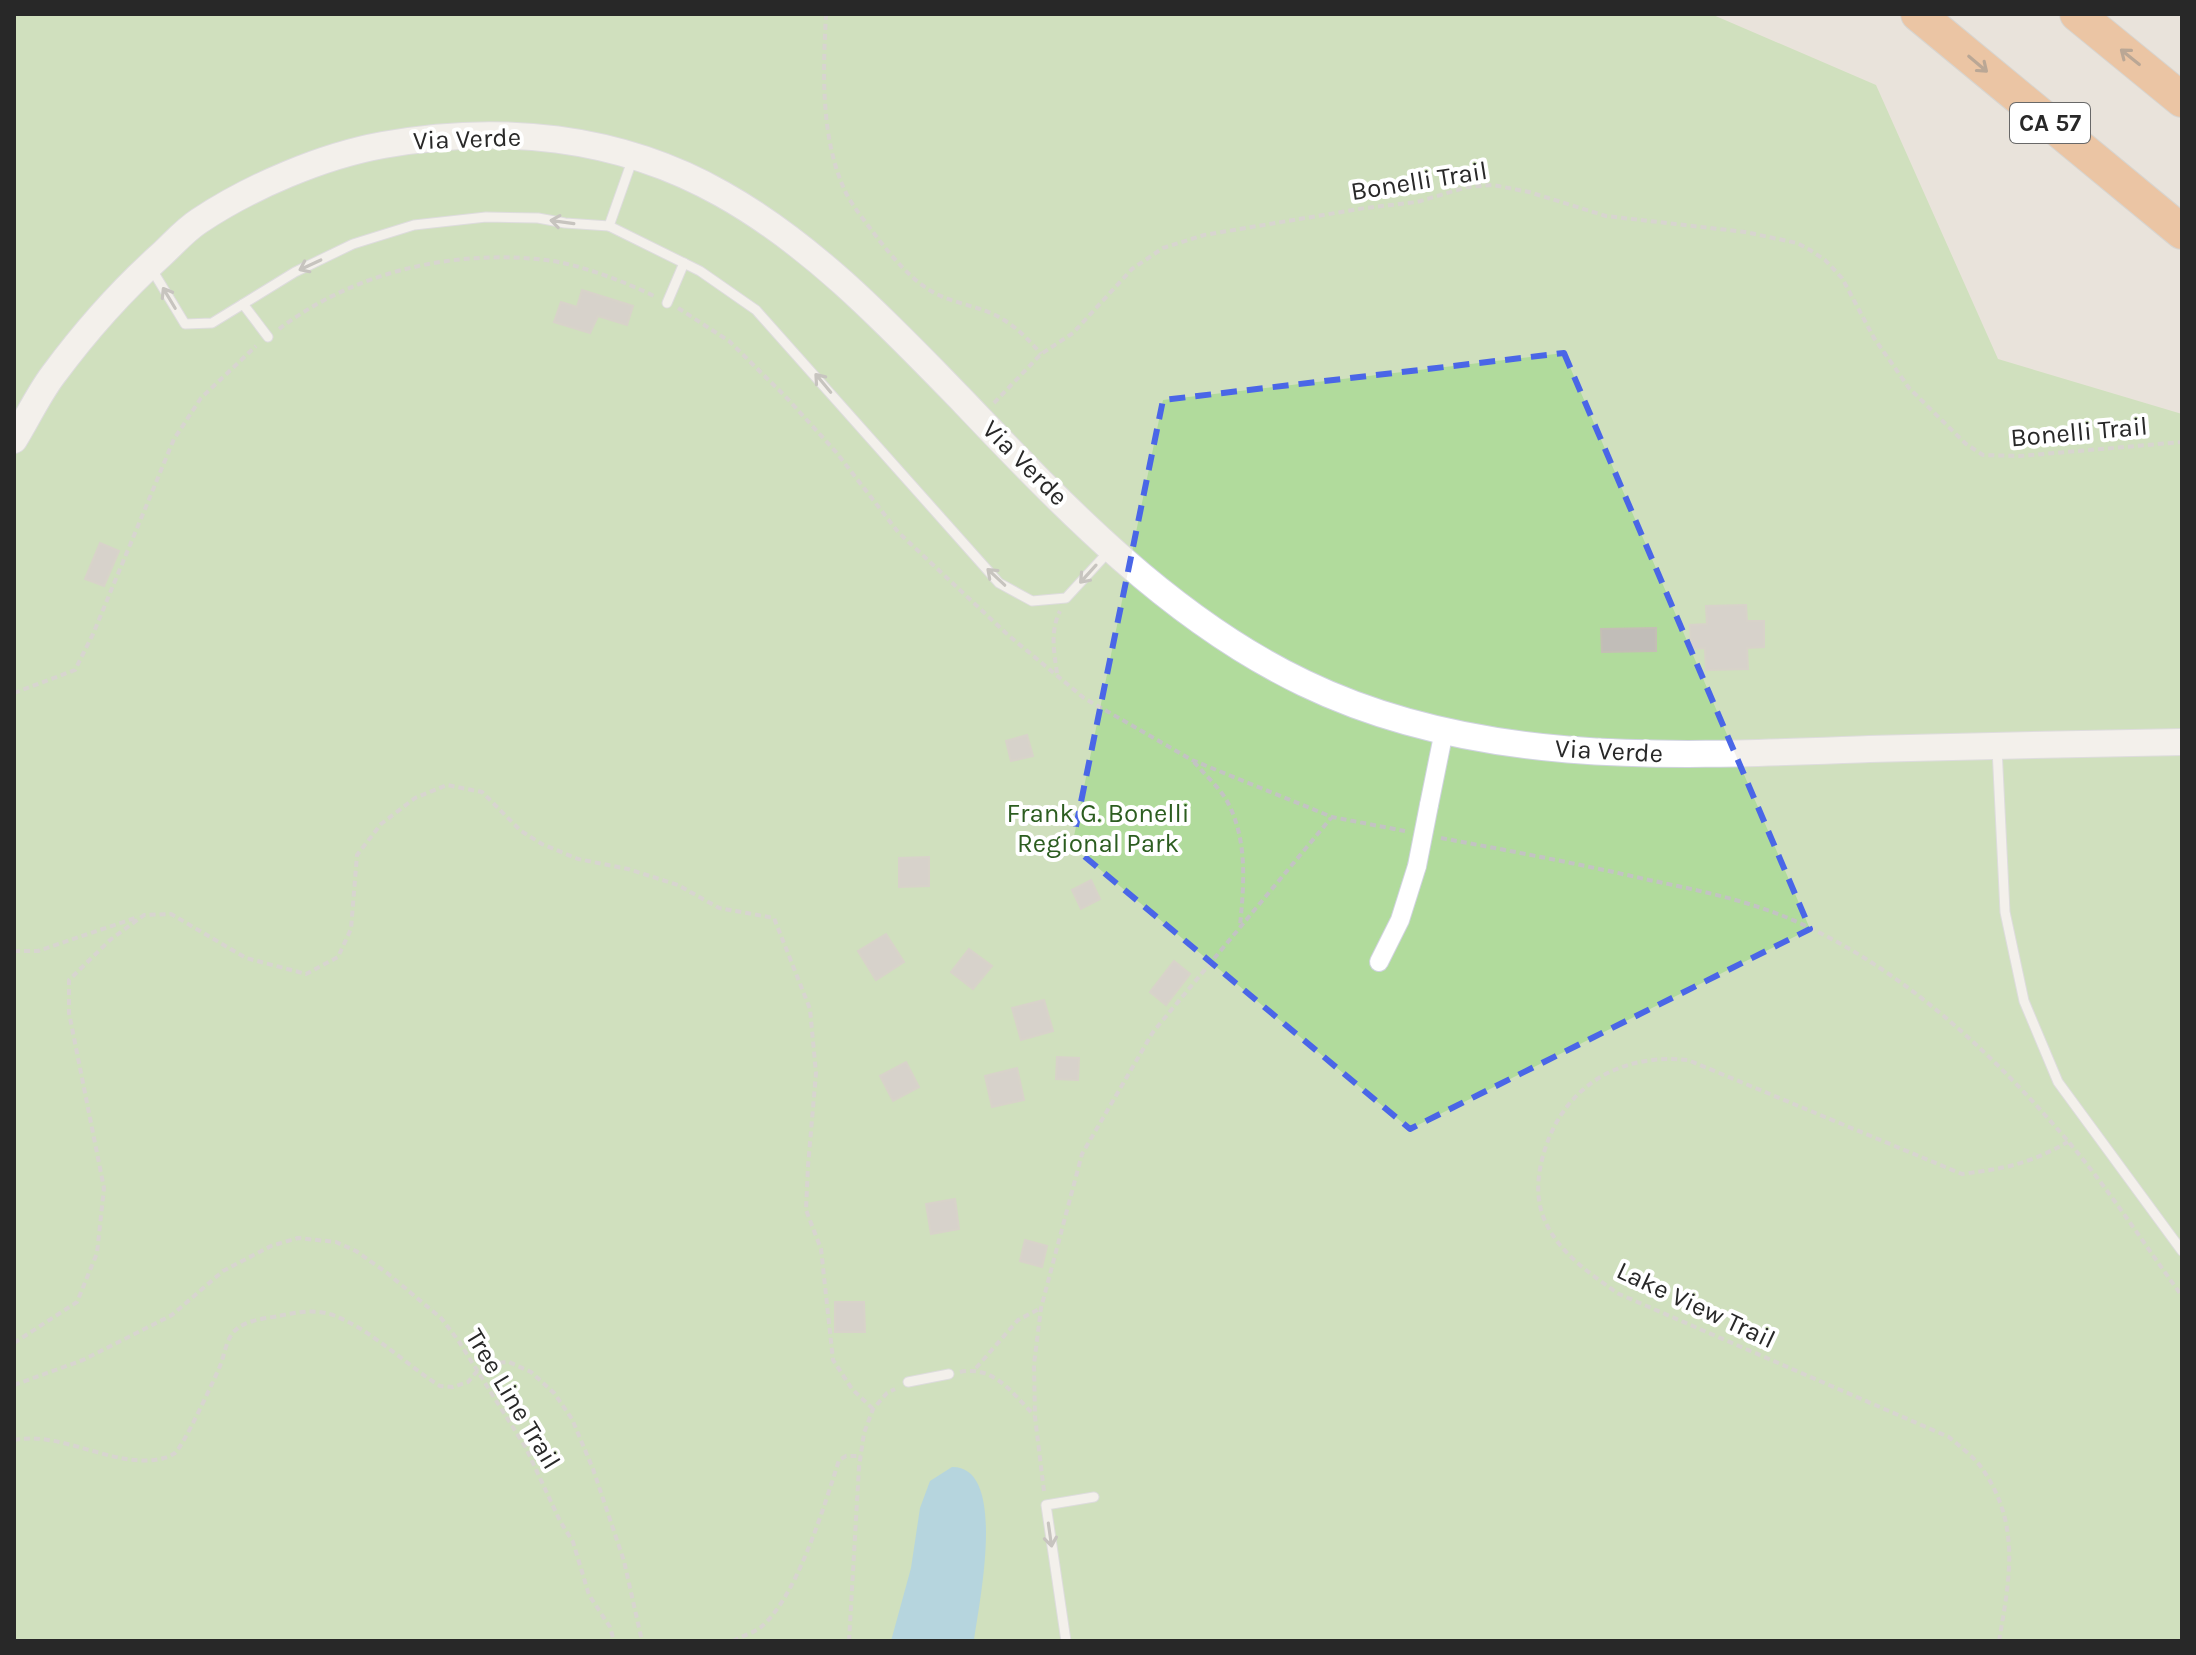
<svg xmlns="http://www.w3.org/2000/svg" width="2196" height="1655" viewBox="0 0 2196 1655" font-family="Karla,sans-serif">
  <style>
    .green { fill: #b1db9c }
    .water { fill: #78c4e2 }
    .building { fill: #c1bdb8; stroke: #c4bfb5; stroke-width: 2 }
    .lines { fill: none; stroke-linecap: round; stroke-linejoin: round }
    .service-casing { stroke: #d0d3e0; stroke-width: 11 }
    .minor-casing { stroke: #d0d3e0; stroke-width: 20 }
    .secondary-casing { stroke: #d0d3e0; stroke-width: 28 }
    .motorway-casing { stroke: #c3c3c3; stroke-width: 36 }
    .path { stroke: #c3c3c3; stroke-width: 4; stroke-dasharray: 6 4; stroke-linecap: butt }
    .service { stroke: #fff; stroke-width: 9 }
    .minor { stroke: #fff; stroke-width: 18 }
    .secondary { stroke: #fff; stroke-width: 26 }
    .motorway { stroke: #ed9f62; stroke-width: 34 }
    .minor-bridge-casing { stroke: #d0d3e0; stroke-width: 20; stroke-linecap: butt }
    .minor-bridge { stroke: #fff; stroke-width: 18 }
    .oneway { stroke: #815e42 }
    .oneway2 { stroke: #9e9e9e }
    .marked { fill: none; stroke: #4a66e7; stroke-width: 6; stroke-dasharray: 16 10; stroke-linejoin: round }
    .labels { text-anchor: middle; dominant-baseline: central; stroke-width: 8; stroke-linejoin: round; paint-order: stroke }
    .shield { fill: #fff; stroke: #686868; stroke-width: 2 }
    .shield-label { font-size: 24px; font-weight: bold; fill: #282828 }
    .street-label { font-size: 26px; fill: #282828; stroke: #fff }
    .park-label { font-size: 26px; fill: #2c5d20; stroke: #fff }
  </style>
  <rect width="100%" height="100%" fill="#e9e3db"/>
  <!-- green -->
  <path class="green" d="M14 14H1711L1876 85 1998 359 2182 414V1641H14Z"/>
  <!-- water -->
  <path class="water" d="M952 1467C1009 1466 978 1607 974 1641H891L911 1568 920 1508 930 1481Z"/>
  <!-- building -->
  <g class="building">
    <path d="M582 290 633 306 627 325 598 316 590 333 554 322 561 302 577 307Z"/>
    <path d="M100 543 119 551 104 586 85 579Z"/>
    <path d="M1746 605 1747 621H1764V647L1747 648 1748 669 1706 670 1705 648 1691 649 1690 625 1707 624 1706 606Z"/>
    <path d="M1656 628V651L1602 652 1601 629Z"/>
    <path d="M1027 735 1033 756 1011 761 1006 741Z"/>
    <path d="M929 857V886L899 887V858Z"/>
    <path d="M1091 880 1100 899 1081 909 1072 890Z"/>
    <path d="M886 934 904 962 876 980 858 951Z"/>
    <path d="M969 949 992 966 973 989 951 972Z"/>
    <path d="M1174 961 1190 974 1166 1005 1150 992Z"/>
    <path d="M1044 1000 1053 1031 1021 1040 1012 1008Z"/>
    <path d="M1057 1057 1079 1058 1078 1080 1056 1079Z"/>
    <path d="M906 1062 919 1087 893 1101 880 1076Z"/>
    <path d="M1017 1068 1024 1100 992 1107 985 1076Z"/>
    <path d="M955 1199 959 1229 931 1234 926 1204Z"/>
    <path d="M1025 1240 1047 1246 1042 1267 1020 1261Z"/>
    <path d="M835 1302H864L865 1332H835Z"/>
  </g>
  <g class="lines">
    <defs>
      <g id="service">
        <path d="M609 226 633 158"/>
        <path d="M151 268 185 324 212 323 243 304"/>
        <path d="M667 303 684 263"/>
        <path d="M268 337 243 304 295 272 353 244 414 225 486 217 538 218 565 223 609 226 700 271 756 310 999 583 1032 601 1066 598 1111 549"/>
        <path d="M1997 748 2005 912 2024 1001 2058 1082 2182 1251"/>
        <path d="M908 1382 949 1374"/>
        <path d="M1066 1641 1046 1505 1094 1497"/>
      </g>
      <g id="minor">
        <path d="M1429 805 1444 731"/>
        <path d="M1379 962 1400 920 1417 866"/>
      </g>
      <path id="secondary" d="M14 440C27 419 38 395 53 375 84 333 122 290 161 255 173 244 185 230 199 221 250 187 322 156 383 145 499 124 618 135 722 194 813 245 887 323 959 397 1061 504 1168 618 1304 683 1480 768 1679 756 1869 749 1973 746 2078 744 2182 742"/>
      <g id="motorway">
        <path d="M1918 14 2182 232"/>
        <path d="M2077 14 2182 100"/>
      </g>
    </defs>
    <!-- service casing -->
    <use href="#service" class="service-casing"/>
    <!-- minor casing -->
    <use href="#minor" class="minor-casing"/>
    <!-- secondary casing -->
    <use href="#secondary" class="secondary-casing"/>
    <!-- motorway casing -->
    <use href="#motorway" class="motorway-casing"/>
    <!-- path -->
    <g class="path">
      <path d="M826 14C823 72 820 141 847 195 856 211 868 225 879 240 894 259 911 279 931 291 948 301 966 304 983 310 1007 318 1025 335 1041 354"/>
      <path d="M678 308 729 341 785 396 836 452 898 532 1008 635 1084 698 1192 760 1332 817 1405 831"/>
      <path d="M279 329C354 272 453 249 546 260 579 264 626 282 656 297"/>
      <path d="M994 403 1041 354 1073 333 1132 269 1163 248 1204 235 1365 208 1417 202 1467 187 1493 185 1529 192 1606 216 1745 232 1797 243 1810 250 1825 260 1842 278 1874 338 1909 388 1966 444 1983 455 2020 456 2182 442"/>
      <path d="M1057 673C1054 652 1050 631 1060 611"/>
      <path d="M14 693 75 670 93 634 174 439 201 398 256 346"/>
      <path d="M1194 762C1204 774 1219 787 1227 801 1248 840 1244 884 1240 926"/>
      <path d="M1441 838C1511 851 1580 864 1649 880 1702 891 1756 902 1806 926 1908 974 1994 1055 2067 1140 2108 1188 2144 1244 2182 1296"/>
      <path d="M14 951H38L138 917"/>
      <path d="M14 1343 77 1302 97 1253 104 1188 69 1013V980L110 940 144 915 171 914 246 958 306 974 338 957 351 929 357 855 381 824 415 798 447 785 482 792 521 831 542 844 578 859 628 869 678 885 719 908 774 918 810 1009 816 1073 808 1166 806 1210 821 1249 833 1360 852 1389 873 1409"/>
      <path d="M976 1368 1018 1320 1041 1308"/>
      <path d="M960 1372C994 1365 1012 1393 1034 1415"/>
      <path d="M14 1385 83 1360 172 1315 223 1271 271 1246 298 1238 336 1242 356 1251 387 1273 441 1318 458 1340 526 1448 560 1521 573 1542 589 1595 610 1627 614 1641"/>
      <path d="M14 1440C62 1430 118 1471 164 1458 168 1457 172 1455 175 1453 184 1445 214 1380 220 1366 225 1354 226 1336 238 1328 248 1320 267 1318 279 1316 297 1312 315 1309 333 1315 372 1330 405 1364 440 1386L453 1387 468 1382 479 1369 494 1363 509 1362 531 1372 554 1393 572 1419 593 1469 624 1561 642 1641"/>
      <path d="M1044 1491 1035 1417 1034 1364 1041 1308 1082 1154 1153 1032 1331 818"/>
      <path d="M733 1641C742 1636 753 1633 761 1627 797 1597 825 1504 839 1460L846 1456H861"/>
      <path d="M849 1641 859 1467 864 1433 873 1409 887 1393 895 1389"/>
      <path d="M1999 1641C2010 1577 2021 1523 1981 1467 1973 1456 1959 1446 1949 1437L1619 1294C1590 1274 1556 1251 1543 1216 1535 1194 1538 1171 1545 1149 1566 1084 1622 1053 1688 1060L1962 1174C2008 1168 2028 1164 2068 1142"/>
    </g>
    <!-- service -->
    <use href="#service" class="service"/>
    <!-- minor -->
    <use href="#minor" class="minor"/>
    <!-- secondary -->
    <use href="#secondary" class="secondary"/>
    <!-- motorway -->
    <use href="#motorway" class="motorway"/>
    <defs>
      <path id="minor-bridge" d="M1417 866 1429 805"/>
    </defs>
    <!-- minor-bridge casing -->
    <use href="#minor-bridge" class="minor-bridge-casing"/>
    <!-- minor-bridge -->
    <use href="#minor-bridge" class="minor-bridge"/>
  </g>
  <!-- one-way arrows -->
  <defs><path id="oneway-shaft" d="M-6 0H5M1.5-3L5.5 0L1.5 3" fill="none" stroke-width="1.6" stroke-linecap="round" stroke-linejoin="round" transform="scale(2)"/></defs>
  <g class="oneway">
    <use href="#oneway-shaft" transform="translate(2130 57) rotate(-141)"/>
    <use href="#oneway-shaft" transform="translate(1978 64) rotate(40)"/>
  </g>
  <g class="oneway2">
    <use href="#oneway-shaft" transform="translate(562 222) rotate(-172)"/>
    <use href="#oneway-shaft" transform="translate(310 265) rotate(155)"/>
    <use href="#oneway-shaft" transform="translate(169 298) rotate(-121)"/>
    <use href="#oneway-shaft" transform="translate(823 383) rotate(-130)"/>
    <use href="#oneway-shaft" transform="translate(1088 574) rotate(132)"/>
    <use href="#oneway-shaft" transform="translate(996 577) rotate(-137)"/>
    <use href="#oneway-shaft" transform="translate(1050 1535) rotate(82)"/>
  </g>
  <!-- marked area -->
  <path d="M0 0H2196V1655H0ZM1564 353 1810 929 1410 1129 1072 846 1163 400Z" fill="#e9e3db" fill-opacity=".55" fill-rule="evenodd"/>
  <path class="marked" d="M1564 353 1810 929 1410 1129 1072 846 1163 400Z"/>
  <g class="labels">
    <!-- shield labels -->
    <rect class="shield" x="2010" y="103" width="80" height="40" rx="6"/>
    <g class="shield-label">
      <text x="2050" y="123">CA 57</text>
    </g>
    <!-- street labels -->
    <g class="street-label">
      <text transform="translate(467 139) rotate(-2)">Via Verde</text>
      <text transform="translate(1419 181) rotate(-9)">Bonelli Trail</text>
      <text transform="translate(2079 432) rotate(-5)">Bonelli Trail</text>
      <text transform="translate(1025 463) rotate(45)">Via Verde</text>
      <text transform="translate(1609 751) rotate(3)">Via Verde</text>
      <text transform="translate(1696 1305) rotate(25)">Lake View Trail</text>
      <text transform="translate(513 1399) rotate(59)">Tree Line Trail</text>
    </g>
    <!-- park labels -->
    <g class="park-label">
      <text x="1098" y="813">Frank G. Bonelli<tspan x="1098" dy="30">Regional Park</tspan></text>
    </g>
  </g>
  <!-- border -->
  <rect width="2196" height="1655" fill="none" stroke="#282828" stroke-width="32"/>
</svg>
